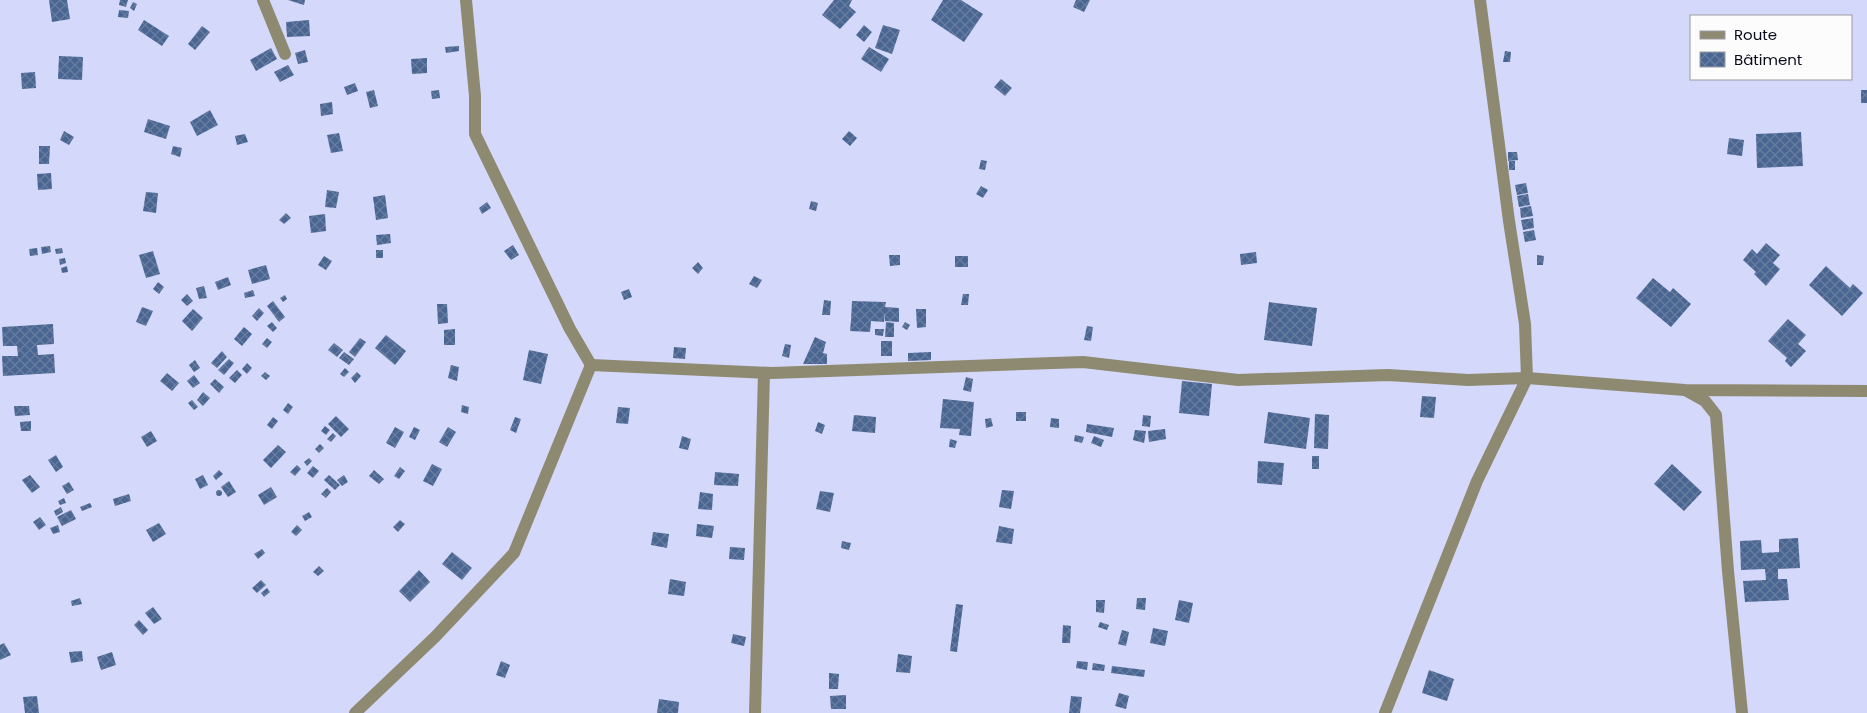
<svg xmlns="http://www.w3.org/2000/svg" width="1867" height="713" viewBox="0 0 1867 713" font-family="Poppins,sans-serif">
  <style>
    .building { fill: url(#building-cross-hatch) }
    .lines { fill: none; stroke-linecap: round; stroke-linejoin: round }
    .minor { stroke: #8e8a71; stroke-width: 12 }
  </style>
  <defs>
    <pattern id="building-cross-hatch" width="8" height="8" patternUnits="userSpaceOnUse" patternTransform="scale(1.25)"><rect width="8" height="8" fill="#496592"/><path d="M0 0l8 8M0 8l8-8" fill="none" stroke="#697d9e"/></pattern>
  </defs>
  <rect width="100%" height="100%" fill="#d4d8fa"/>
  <!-- building -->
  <g class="building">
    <path d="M49 0H67L70 19 52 22Z"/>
    <path d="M120 0H128L126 7 119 5Z"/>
    <path d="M288 0H305L304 5Z"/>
    <path d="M834 0H852L849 6 856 12 840 29 822 15Z"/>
    <path d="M943 0H961L983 14 964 42 931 20Z"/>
    <path d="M1076 0H1090L1084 12 1073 7Z"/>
    <path d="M133 2 137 4 134 11 130 8Z"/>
    <path d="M119 10 129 11 128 18 118 17Z"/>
    <path d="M144 20 169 36 162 46 138 30Z"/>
    <path d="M309 20 310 36 287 37 286 22Z"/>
    <path d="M864 25 872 32 864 42 856 35Z"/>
    <path d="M883 25 900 30 892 54 875 48Z"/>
    <path d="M202 26 210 32 195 50 188 44Z"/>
    <path d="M459 46V51L446 53 445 47Z"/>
    <path d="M869 47 889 59 881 72 861 59Z"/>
    <path d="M271 48 277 59 256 71 250 60Z"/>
    <path d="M305 50 308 62 298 64 295 53Z"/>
    <path d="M1505 51 1511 52 1510 62H1503Z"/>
    <path d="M59 56 83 57 82 80 58 79Z"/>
    <path d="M427 58V73L412 74 411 59Z"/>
    <path d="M288 65 294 75 280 82 274 72Z"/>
    <path d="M35 72 36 88 22 89 21 73Z"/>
    <path d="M1001 79 1012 88 1005 96 994 87Z"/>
    <path d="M355 83 358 91 347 95 344 87Z"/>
    <path d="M374 90 378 106 370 108 366 92Z"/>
    <path d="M439 90 440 98 432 99 431 91Z"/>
    <rect x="1861" y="90" width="6" height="13"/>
    <path d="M332 102 333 114 321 116 320 104Z"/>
    <path d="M210 110 218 125 197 136 190 122Z"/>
    <path d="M148 119 170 126 166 139 144 132Z"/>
    <path d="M64 131 74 137 69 145 60 140Z"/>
    <path d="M849 131 857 138 850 146 842 139Z"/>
    <path d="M1801 132 1803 166 1757 168 1756 134Z"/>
    <path d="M339 133 343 151 331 153 327 135Z"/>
    <path d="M245 134 248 142 237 145 235 136Z"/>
    <path d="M1729 138 1744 140 1742 156 1727 154Z"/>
    <path d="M39 146H50L49 164H39Z"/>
    <path d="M173 146 182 148 180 157 171 154Z"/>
    <path d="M1508 152H1517L1518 160 1508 161Z"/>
    <path d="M981 160 987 161 985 170 979 169Z"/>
    <rect x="1509" y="161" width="6" height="9"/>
    <path d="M51 173 52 189 38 190 37 174Z"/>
    <path d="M1526 183 1528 193 1517 195 1515 185Z"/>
    <path d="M981 186 988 190 983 198 976 194Z"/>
    <path d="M327 190 339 192 336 208 325 207Z"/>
    <path d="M146 192 158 193 156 213 143 211Z"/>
    <path d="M1528 194 1530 205 1519 207 1517 196Z"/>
    <path d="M385 195 388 218 376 220 373 197Z"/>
    <path d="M811 201 818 203 816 211 809 209Z"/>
    <path d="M487 202 491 208 482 214 479 208Z"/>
    <path d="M1531 206 1533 216 1521 218 1520 208Z"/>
    <path d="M286 213 291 218 284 224 279 220Z"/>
    <path d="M325 214 326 231 311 233 309 216Z"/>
    <path d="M1533 218 1534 228 1523 230 1521 220Z"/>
    <path d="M1534 230 1536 240 1525 242 1523 232Z"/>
    <path d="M390 234 391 243 377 245 376 235Z"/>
    <path d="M1766 243 1780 255 1773 263 1780 269 1766 286 1754 274 1756 272 1743 260 1752 249 1757 254Z"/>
    <path d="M513 245 519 255 511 260 504 251Z"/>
    <path d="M50 246 51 252 42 254 41 247Z"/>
    <path d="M37 248 38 255 30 256 29 249Z"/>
    <path d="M62 248 63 253 56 254 55 249Z"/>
    <rect x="376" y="250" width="7" height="8"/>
    <path d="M153 251 160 274 146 278 139 255Z"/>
    <path d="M1256 252 1257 263 1241 265 1240 254Z"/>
    <path d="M889 255H900V265L890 266Z"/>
    <path d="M1537 255 1544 256 1543 265H1537Z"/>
    <path d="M324 256 332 261 326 270 318 265Z"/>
    <rect x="955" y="256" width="13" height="11"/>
    <path d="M65 258 66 263 60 265 59 259Z"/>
    <path d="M698 262 703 268 698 274 692 268Z"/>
    <path d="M266 265 270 279 252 284 248 270Z"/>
    <path d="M67 266 68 272 62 273 61 268Z"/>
    <path d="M1826 266 1850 288 1853 284 1863 293 1842 316 1809 285Z"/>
    <path d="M754 276 762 280 757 288 749 284Z"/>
    <path d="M228 277 231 285 218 290 215 282Z"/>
    <path d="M1653 278 1670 292 1673 288 1691 304 1671 327 1636 298Z"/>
    <path d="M158 282 164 287 159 294 153 289Z"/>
    <path d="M204 286 207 298 199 299 196 288Z"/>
    <path d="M629 289 632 297 624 300 621 292Z"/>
    <path d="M253 290 255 296 245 298 244 293Z"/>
    <path d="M187 294 193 301 187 306 181 300Z"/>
    <path d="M963 294H969L968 305H961Z"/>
    <path d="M285 295 287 299 283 302 280 298Z"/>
    <path d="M824 300 831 301 830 315H822Z"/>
    <path d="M273 301 285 317 279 322 267 306Z"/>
    <path d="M852 301 886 302 885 307 899 308V322L885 321V313L884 322 871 321 870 332 850 331 851 320H861H851Z"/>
    <path d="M1269 302 1317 308 1312 346 1264 340Z"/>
    <path d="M437 304H447L448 323 438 324Z"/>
    <path d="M142 307 153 311 146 326 136 322Z"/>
    <path d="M259 308 264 313 257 321 252 316Z"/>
    <path d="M193 309 203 318 192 331 182 321Z"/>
    <path d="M916 309H926V327L917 328Z"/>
    <path d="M1788 319 1806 335 1798 344 1806 351 1791 367 1785 361 1787 358 1768 341Z"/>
    <path d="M272 322 277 328 273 332 267 326Z"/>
    <path d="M886 322 894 323V337H885Z"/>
    <path d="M905 322 910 325 907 330 902 327Z"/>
    <path d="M53 324 54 344 37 345 38 355 54 354 55 373 3 376 2 356H18L17 346H3L2 327Z"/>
    <path d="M1087 326 1093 327 1091 341 1084 340Z"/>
    <path d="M244 327 252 334 242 346 234 339Z"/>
    <path d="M455 329V345H444V330Z"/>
    <path d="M875 329H884L883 336 875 335Z"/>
    <path d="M386 335 406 351 395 365 375 348Z"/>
    <path d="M815 337 826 342 823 353 827 354V364H803Z"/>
    <path d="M267 338 272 342 267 348 262 344Z"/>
    <path d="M360 338 366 342 355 357 349 352Z"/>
    <rect x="881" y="341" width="11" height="15"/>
    <path d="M334 343 343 350 337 357 328 350Z"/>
    <path d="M785 344 791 345 789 358 782 356Z"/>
    <path d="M674 347 686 348 685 359 673 358Z"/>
    <path d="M529 350 548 354 541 384 523 380Z"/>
    <path d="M222 351 227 357 217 368 211 363Z"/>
    <path d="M344 352 354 359 349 365 339 358Z"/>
    <path d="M931 352V360L908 361V353Z"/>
    <path d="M229 359 234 363 224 375 218 370Z"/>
    <path d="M195 360 200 368 194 372 189 365Z"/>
    <path d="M247 363 252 368 247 374 242 369Z"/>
    <path d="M451 365 459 367 457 381 448 378Z"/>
    <path d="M345 368 349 372 344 377 340 374Z"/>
    <path d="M237 370 242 375 235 383 229 378Z"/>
    <path d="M265 372 270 376 266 380 261 376Z"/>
    <path d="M357 372 361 376 355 383 351 378Z"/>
    <path d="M167 373 179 383 172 391 160 381Z"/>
    <path d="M194 375 200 383 193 388 187 381Z"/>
    <path d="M966 377 973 379 971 392 963 390Z"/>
    <path d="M215 379 224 387 219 393 210 384Z"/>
    <path d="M1182 381 1212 384 1209 416 1179 413Z"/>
    <path d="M203 392 210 398 203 406 197 400Z"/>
    <path d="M1422 396 1436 397 1434 418 1420 417Z"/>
    <path d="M943 399 974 402 971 436 959 435 960 429 940 428Z"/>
    <path d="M192 400 198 407 194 410 188 403Z"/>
    <path d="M288 403 293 407 288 414 283 410Z"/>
    <path d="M462 405 469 407 468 414 461 412Z"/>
    <path d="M14 406H29L30 415 15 416Z"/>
    <path d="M618 407 630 408 628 424 616 423Z"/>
    <rect x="1016" y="412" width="10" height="9"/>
    <path d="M1268 412 1310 418 1306 449 1264 443Z"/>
    <path d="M1315 414 1329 415 1328 449 1314 448Z"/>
    <path d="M854 415 876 417 875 433 852 431Z"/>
    <path d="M1143 415 1151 416 1150 427 1142 426Z"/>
    <path d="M336 416 349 429 341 437 328 424Z"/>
    <path d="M273 417 278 421 272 429 267 425Z"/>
    <path d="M515 417 521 419 516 433 510 430Z"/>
    <path d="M991 418 993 426 986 428 985 419Z"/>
    <path d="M1051 418 1059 419V428L1050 427Z"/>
    <path d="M31 421V431H21L20 422Z"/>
    <path d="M818 422 825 425 822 434 815 431Z"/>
    <path d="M1087 424 1114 428 1112 437 1086 432Z"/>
    <path d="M325 426 330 430 326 435 321 431Z"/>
    <path d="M395 427 404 432 395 448 386 443Z"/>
    <path d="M414 427 420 430 415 440 409 437Z"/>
    <path d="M448 427 456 432 447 447 439 442Z"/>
    <path d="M1165 429 1166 439 1149 442 1148 431Z"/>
    <path d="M1135 430 1146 431 1144 443 1133 440Z"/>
    <path d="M151 431 157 441 147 447 141 437Z"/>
    <path d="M333 433 336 436 331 442 327 439Z"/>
    <path d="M1075 435 1084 437 1082 443 1074 441Z"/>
    <path d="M682 436 691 439 688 450 679 448Z"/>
    <path d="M1094 436 1104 440 1101 447 1091 443Z"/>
    <path d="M950 439 957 441 955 448 949 447Z"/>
    <path d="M320 444 324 448 319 453 315 449Z"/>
    <path d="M278 445 286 452 271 468 263 460Z"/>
    <path d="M56 455 63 467 56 472 48 460Z"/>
    <rect x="1312" y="456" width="7" height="13"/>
    <path d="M309 458 312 461 307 466 304 462Z"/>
    <path d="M1258 461 1284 463 1282 485 1257 483Z"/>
    <path d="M432 464 442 469 433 486 423 481Z"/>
    <path d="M1672 464 1702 492 1684 511 1654 484Z"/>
    <path d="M297 465 301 469 295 476 290 472Z"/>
    <path d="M313 466 319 471 313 478 307 473Z"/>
    <path d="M400 467 405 471 399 479 394 476Z"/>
    <path d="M219 470 223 474 216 480 213 476Z"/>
    <path d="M374 470 384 479 379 484 369 476Z"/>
    <path d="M715 472 739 474 738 486 714 485Z"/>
    <path d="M30 475 40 487 32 493 22 480Z"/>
    <path d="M203 475 208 485 200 489 195 479Z"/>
    <path d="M329 475 340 485 335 490 324 480Z"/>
    <path d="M344 475 348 482 342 486 337 480Z"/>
    <path d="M229 481 236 492 228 497 221 487Z"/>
    <path d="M69 482 74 490 67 494 62 486Z"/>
    <path d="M271 487 277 497 264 505 258 495Z"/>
    <path d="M327 488 331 492 326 498 321 494Z"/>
    <circle cx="219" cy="493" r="3"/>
    <path d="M1002 490 1014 491 1011 509 999 507Z"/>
    <path d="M820 491 834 493 830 512 816 509Z"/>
    <path d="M700 492 713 494 712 510 698 509Z"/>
    <path d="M129 494 131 501 115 506 113 499Z"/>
    <path d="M64 498 66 503 60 505 58 501Z"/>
    <path d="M90 503 92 507 82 511 80 507Z"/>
    <path d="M61 507 63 512 56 516 54 511Z"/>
    <path d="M71 510 76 519 62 526 57 517Z"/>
    <path d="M309 512 312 517 305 521 302 516Z"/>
    <path d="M40 517 46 525 39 530 33 522Z"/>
    <path d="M400 520 405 524 398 532 393 527Z"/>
    <path d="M159 523 166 534 153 542 146 530Z"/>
    <path d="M697 524 714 526 712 538 696 536Z"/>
    <path d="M58 525 60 532 53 534 50 528Z"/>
    <path d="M297 525 302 530 296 536 291 532Z"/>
    <path d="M999 526 1014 529 1012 544 996 542Z"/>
    <path d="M653 532 669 534 667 548 651 545Z"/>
    <path d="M1798 538 1800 568 1778 569V579H1787L1789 600 1745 602 1743 581 1766 580 1765 569 1741 570 1740 541 1761 540 1762 553 1779 552V539Z"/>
    <path d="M842 541 851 543 849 550 841 548Z"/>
    <path d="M730 547 745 548 744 560 729 559Z"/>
    <path d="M262 549 265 553 258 559 254 554Z"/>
    <path d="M452 552 472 568 462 580 442 564Z"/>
    <path d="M319 566 324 571 318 576 313 572Z"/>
    <path d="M419 570 430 582 410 602 399 591Z"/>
    <path d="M670 579 686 582 684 596 668 594Z"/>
    <path d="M261 580 266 585 257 593 252 588Z"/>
    <path d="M267 588 270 592 264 597 261 593Z"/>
    <path d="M80 598 82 604 72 606 71 601Z"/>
    <path d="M1137 598H1146L1145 610 1136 609Z"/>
    <path d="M1096 600H1105L1104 613 1096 612Z"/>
    <path d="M1179 600 1193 603 1189 623 1175 620Z"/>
    <path d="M956 604 963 605 957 652 950 651Z"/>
    <path d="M153 607 162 619 154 624 145 613Z"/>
    <path d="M139 620 148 630 143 635 134 625Z"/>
    <path d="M1100 622 1109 625 1107 630 1098 627Z"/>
    <path d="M1063 625 1071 626 1070 643H1062Z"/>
    <path d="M1153 628 1168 631 1165 646 1150 643Z"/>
    <path d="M1122 630 1129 632 1126 646 1118 644Z"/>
    <path d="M733 634 746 637 744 646 731 643Z"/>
    <path d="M4 643 11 655 0 660V645Z"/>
    <path d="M82 651 83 661 71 663 69 652Z"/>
    <path d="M112 652 116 665 101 670 97 657Z"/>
    <path d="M898 654 912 656 910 673 896 672Z"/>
    <path d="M501 661 510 665 505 678 496 675Z"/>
    <path d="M1077 661 1088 662 1087 670 1076 668Z"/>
    <path d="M1093 663 1105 665 1104 671 1092 670Z"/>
    <path d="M1112 666 1145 670 1144 677 1111 673Z"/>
    <path d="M1429 670 1454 679 1447 701 1422 693Z"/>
    <path d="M829 673 839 674 838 689H829Z"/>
    <path d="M1119 693 1129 696 1126 709 1115 706Z"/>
    <path d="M846 695V709H831L830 696Z"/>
    <path d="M37 696 39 713H25L23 697Z"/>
    <path d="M1071 696 1082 697 1080 713H1069Z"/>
    <path d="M659 699 679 702 678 713H657Z"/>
  </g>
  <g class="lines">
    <!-- minor -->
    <g class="minor">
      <path d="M263 0 285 54"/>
      <path d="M466 0 475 96V134L570 329 591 365"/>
      <path d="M1687 391 1705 401 1716 415 1728 571 1742 713"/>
      <path d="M355 713 435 637 514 553 591 365 772 373 1083 362 1238 380 1388 375 1468 380 1527 378 1685 390 1867 391"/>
      <path d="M755 713 764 373"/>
      <path d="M1385 713 1477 481 1527 378 1525 324 1509 221 1480 0"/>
    </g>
  </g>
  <!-- legend -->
  <rect x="1690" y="15" width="162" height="65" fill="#fcfcfc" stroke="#9b9ba2"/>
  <rect x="1700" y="31" width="25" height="8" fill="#8e8a71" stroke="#9b9ba2"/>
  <text x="1734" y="40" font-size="15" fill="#090a1c">Route</text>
  <rect x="1700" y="52" width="25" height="15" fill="url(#building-cross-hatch)" stroke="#9b9ba2"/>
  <text x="1734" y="65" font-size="15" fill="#090a1c">Bâtiment</text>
</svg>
